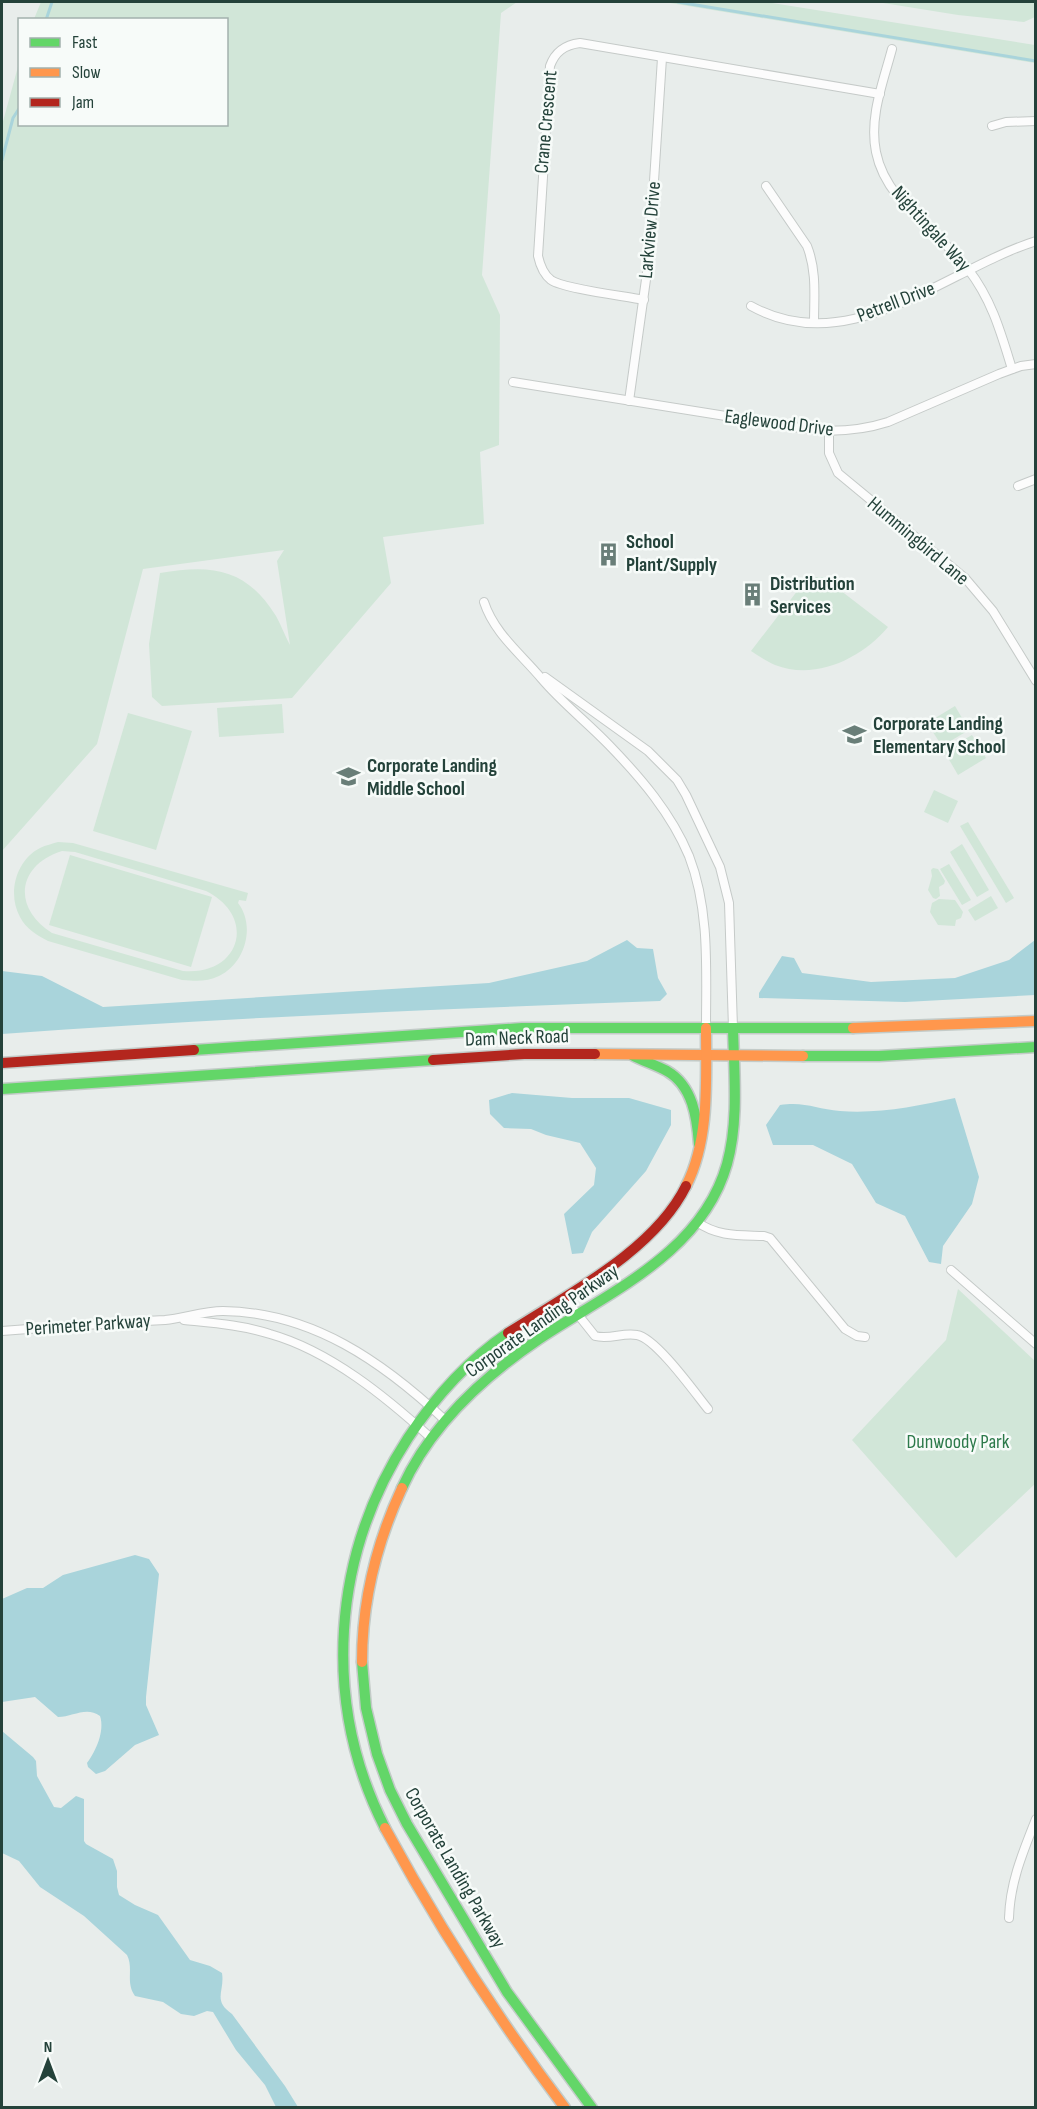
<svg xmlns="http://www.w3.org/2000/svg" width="1037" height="2109" viewBox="0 0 1037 2109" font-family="'Sofia Sans Condensed',sans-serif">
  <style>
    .green { fill: #d1e6d8; fill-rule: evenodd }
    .water { fill: #a9d4db }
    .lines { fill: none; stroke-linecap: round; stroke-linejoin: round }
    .stream { stroke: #a9d4db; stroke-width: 3 }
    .street-casing { stroke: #c5cac8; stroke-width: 10 }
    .fast-casing { stroke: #c3cbc8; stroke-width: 13 }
    .slow-casing { stroke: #c3cbc8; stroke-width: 13 }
    .jam-casing { stroke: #c3cbc8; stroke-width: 13 }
    .street { stroke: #fcfcfc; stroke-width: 8 }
    .fast { stroke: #63d668; stroke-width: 10 }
    .slow { stroke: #ff974d; stroke-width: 10 }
    .jam { stroke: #b3261e; stroke-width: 10 }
    .labels { text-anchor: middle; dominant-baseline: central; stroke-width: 5; stroke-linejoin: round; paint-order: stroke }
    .street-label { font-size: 20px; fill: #24423a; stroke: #f7fbf9 }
    .poi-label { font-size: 20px; font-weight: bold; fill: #24423a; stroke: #f7fbf9; text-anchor: start }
    .park-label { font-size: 20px; fill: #2d7a4b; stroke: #f7fbf9 }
  </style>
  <rect width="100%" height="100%" fill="#e8edeb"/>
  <!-- green -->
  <g class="green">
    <path d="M41 2H517L501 13 482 275 500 315 499 445 480 452 484 524 383 537 391 583 292 698 162 706 152 697 149 644 160 573C212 564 246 568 276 616 281 625 285 636 290 645L277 561 284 550 143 569 97 744 2 851V125L19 63 20 124H226V20L34 19Z"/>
    <path d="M664 2H766L1035 45V63Z"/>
    <path d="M877 2H1035V17L1024 22 958 15Z"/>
    <path d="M808 577H823L888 627C862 658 816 681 775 665 767 662 759 656 751 651Z"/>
    <path d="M282 704 284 733 219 737 217 708Z"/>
    <path d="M955 706 969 730 942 746 927 723Z"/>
    <path d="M128 713 192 731 156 850 93 831Z"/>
    <path d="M972 735 986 758 958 775 944 751Z"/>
    <path d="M934 790 958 801 948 823 924 812Z"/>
    <path d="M968 822 1014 898 1006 903 960 826Z"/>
    <path d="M58 842 73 843 248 893 246 901 239 900 238 903C256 926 245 964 219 976 207 982 196 981 182 980L48 941C37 935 26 929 20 917 7 894 16 860 40 848 46 845 52 844 58 842ZM62 851 75 852 206 891C258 917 240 976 183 971L52 933C12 908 17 865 62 851Z"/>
    <path d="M962 844 989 890 977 897 950 852Z"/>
    <path d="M70 855 212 897 191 967 49 925Z"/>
    <path d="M949 864 971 900 962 905 940 869Z"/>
    <path d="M933 868 938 869 945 881 944 884 939 887 940 896 936 899 933 898 928 890 932 876 931 870Z"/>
    <path d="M991 896 998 908 975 921 968 910Z"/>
    <path d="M939 899 955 900 963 912 961 918 956 920 955 926 938 925 930 912 932 903Z"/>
    <path d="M958 1289 1035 1361 1036 1483 956 1558 852 1440 946 1340Z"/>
  </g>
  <!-- water -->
  <g class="water">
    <path d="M627 940 637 948 653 949 658 978 667 994 660 1001C440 1009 221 1018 2 1034V971L42 976 103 1007 489 983 587 961Z"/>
    <path d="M1035 940V995L905 1002 759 998V993L782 956 794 958 802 973 871 982 955 978 1009 960Z"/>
    <path d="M512 1093 572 1098H629L671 1110V1125L646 1171 592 1232 583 1253 572 1254 564 1214 594 1185 596 1168 580 1143 546 1135 531 1129 504 1128 490 1114 489 1100Z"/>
    <path d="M955 1098 979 1177 972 1204 943 1246 941 1264 929 1262 905 1216 876 1203 852 1164 813 1145H773L766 1125 780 1105C804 1101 817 1109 840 1111 879 1114 917 1106 955 1098Z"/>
    <path d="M135 1555 149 1559 159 1574 146 1697V1705L159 1735 135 1745 105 1771 96 1774 88 1767 87 1763C96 1751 105 1731 100 1716 86 1706 73 1717 58 1717L35 1697 2 1702V1599L27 1588H43L63 1575Z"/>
    <path d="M2 1731 33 1757 36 1761 37 1776 54 1807 61 1808 76 1796 84 1799V1841L86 1844 113 1859 117 1871V1887L119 1895 135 1905 158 1915 190 1960 210 1966 222 1973C225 1992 212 2000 232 2014L285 2086 298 2107H276L265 2085 236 2050 213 2012 207 2011 194 2016 181 2014 163 2002 135 1996C125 1982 134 1969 127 1955L84 1916 40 1887 19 1861 2 1853Z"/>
  </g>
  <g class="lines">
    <!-- stream -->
    <g class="stream">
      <path d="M678 2 1036 61"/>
      <path d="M46 20 52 2"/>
      <path d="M2 160 13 118 20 107"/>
    </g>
    <defs>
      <g id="street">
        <path d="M892 49C883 83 869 117 876 152 886 203 939 231 968 269 992 300 1001 333 1012 369"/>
        <path d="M992 126 1006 122 1036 121"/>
        <path d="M766 186 807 246C817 271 814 297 814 323"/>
        <path d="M644 300C625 296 564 289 551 280 543 274 540 265 538 256L550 66C555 52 564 45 580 43L880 94"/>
        <path d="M751 306C850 361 945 270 1036 241"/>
        <path d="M513 382 813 430C839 432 863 430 888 422L999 374 1021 366 1036 364"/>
        <path d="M629 401 649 258 662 58"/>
        <path d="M829 431V453L838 473 965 578 993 611 1036 681"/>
        <path d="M1018 486 1036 479"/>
        <path d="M484 602C494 633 521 654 541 678 562 703 587 722 609 745 641 778 671 813 689 856 710 910 706 971 706 1028"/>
        <path d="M545 677 648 751 677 780 686 795 720 867 729 903 733 1028"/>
        <path d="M697 1222C718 1237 740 1235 764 1236L770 1238 845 1329 857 1336 865 1337"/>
        <path d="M951 1270 1036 1344"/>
        <path d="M564 1297 595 1336C610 1340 623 1332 637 1335 656 1338 695 1393 708 1409"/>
        <path d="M184 1320C213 1323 242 1325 270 1334 330 1351 386 1397 431 1438"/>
        <path d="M2 1331C56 1327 110 1323 165 1320 184 1318 204 1311 223 1311 312 1312 383 1362 446 1421"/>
        <path d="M1009 1918C1010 1882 1023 1852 1036 1819"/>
      </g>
      <g id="fast">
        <path d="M194 1050 522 1028H853"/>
        <path d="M632 1055C643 1061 656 1065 667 1071 693 1086 697 1118 699 1144"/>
        <path d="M803 1056H879L1036 1047"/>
        <path d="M2 1089 433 1060"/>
        <path d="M402 1488C430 1426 483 1377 539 1339 609 1292 702 1253 727 1164 739 1121 734 1072 733 1028"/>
        <path d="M362 1662 366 1708 377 1754 390 1790 407 1824 507 1992 592 2108"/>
        <path d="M385 1828C321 1702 332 1555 408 1438 435 1397 467 1361 508 1333"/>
      </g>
      <g id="slow">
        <path d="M853 1028 1036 1021"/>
        <path d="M595 1054 803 1056"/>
        <path d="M686 1186C710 1139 706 1080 706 1028"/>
        <path d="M362 1662C362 1600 376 1544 402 1488"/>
        <path d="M385 1828C438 1926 498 2019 565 2108"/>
      </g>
      <g id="jam">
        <path d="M433 1060 524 1054H595"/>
        <path d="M2 1063 194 1050"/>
        <path d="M508 1333C568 1294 654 1251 686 1186"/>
      </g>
    </defs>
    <!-- street casing -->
    <use href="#street" class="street-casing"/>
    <!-- fast casing -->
    <use href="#fast" class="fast-casing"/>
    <!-- slow casing -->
    <use href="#slow" class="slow-casing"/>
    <!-- jam casing -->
    <use href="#jam" class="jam-casing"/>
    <!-- street -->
    <use href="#street" class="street"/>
    <!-- fast -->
    <use href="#fast" class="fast"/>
    <!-- slow -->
    <use href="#slow" class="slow"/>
    <!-- jam -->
    <use href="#jam" class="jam"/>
  </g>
  <!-- icons -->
  <defs>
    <symbol id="building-bare" viewBox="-9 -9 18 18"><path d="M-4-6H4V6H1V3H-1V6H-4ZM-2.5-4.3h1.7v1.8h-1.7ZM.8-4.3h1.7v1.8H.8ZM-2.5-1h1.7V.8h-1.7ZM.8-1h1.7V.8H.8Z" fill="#697e78" stroke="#f7fbf9" stroke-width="2.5" paint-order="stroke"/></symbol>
    <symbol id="school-bare" viewBox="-9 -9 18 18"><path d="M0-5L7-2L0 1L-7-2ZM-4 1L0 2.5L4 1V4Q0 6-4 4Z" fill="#697e78" stroke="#f7fbf9" stroke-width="2.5" paint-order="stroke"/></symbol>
  </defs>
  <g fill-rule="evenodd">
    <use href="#building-bare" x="592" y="538" width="33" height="33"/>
    <use href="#building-bare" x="736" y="578" width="33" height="33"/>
    <use href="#school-bare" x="838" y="718" width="33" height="33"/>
    <use href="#school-bare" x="332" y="760" width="33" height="33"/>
  </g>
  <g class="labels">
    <!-- street labels -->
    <g class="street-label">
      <text transform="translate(546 122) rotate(-85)">Crane Crescent</text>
      <text transform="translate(931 229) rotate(48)">Nightingale Way</text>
      <text transform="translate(650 230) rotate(-85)">Larkview Drive</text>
      <text transform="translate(896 302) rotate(-21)">Petrell Drive</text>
      <text transform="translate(779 423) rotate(7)">Eaglewood Drive</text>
      <text transform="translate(918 541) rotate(40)">Hummingbird Lane</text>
      <text transform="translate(517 1038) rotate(-2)">Dam Neck Road</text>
      <text transform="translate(542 1321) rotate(-35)">Corporate Landing Parkway</text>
      <text transform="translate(88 1325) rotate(-4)">Perimeter Parkway</text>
      <text transform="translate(455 1868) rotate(60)">Corporate Landing Parkway</text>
    </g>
    <!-- poi labels -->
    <g class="poi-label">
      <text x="626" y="542">School<tspan x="626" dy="23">Plant/Supply</tspan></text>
      <text x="770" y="584">Distribution<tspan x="770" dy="23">Services</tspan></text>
      <text x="873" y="724">Corporate Landing<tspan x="873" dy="23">Elementary School</tspan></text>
      <text x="367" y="766">Corporate Landing<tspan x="367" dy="23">Middle School</tspan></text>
    </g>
    <!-- park labels -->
    <g class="park-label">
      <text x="958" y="1442">Dunwoody Park</text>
    </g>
  </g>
  <!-- border -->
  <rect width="1037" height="2109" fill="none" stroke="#24423a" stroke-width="6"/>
  <!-- legend -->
  <rect x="18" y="18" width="210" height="108" fill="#f7fbf9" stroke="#a3b1ad" stroke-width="1.5"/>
  <rect x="30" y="38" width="30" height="9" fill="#63d668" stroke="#a3b1ad" stroke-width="1.5"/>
  <text x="72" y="48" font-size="18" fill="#24423a">Fast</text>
  <rect x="30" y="68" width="30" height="9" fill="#ff974d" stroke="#a3b1ad" stroke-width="1.5"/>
  <text x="72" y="78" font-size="18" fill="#24423a">Slow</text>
  <rect x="30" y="98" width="30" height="9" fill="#b3261e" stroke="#a3b1ad" stroke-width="1.5"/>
  <text x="72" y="108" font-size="18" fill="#24423a">Jam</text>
  <!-- north arrow -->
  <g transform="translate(48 2061)" stroke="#f7fbf9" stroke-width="4.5" paint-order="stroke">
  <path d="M0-4.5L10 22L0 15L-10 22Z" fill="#24423a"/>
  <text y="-9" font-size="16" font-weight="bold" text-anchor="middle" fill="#24423a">N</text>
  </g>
</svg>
